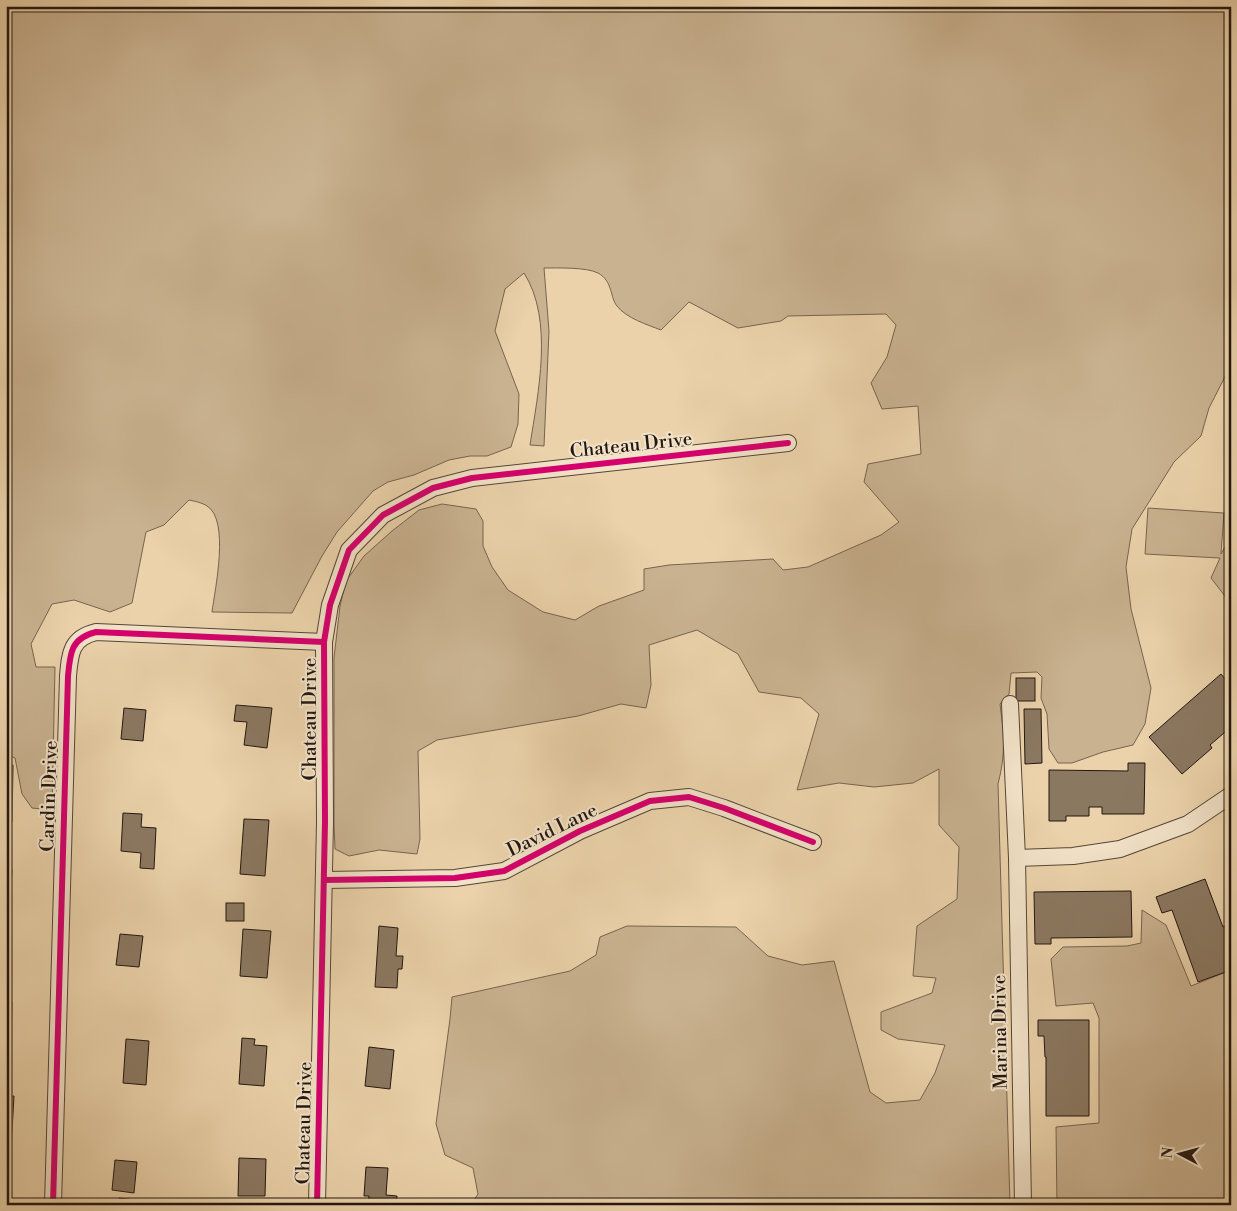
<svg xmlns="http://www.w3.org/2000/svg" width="1237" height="1211" viewBox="0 0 1237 1211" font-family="'Libre Bodoni',serif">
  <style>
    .green { fill: #c9b290; stroke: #766450 }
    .building { fill: #8b7861; stroke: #231711 }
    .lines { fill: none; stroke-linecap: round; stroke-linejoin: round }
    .minor-casing { stroke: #554637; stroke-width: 18 }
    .minor { stroke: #f2e2c8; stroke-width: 16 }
    .cycleway-casing { stroke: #f2e2c8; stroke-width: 9 }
    .cycleway { stroke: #d6006c; stroke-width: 6 }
    .labels { text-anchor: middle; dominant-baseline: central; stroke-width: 4; stroke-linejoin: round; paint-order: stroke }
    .street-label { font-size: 19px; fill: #231711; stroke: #f2e2c8 }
  </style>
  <rect width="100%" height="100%" fill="#ebd2aa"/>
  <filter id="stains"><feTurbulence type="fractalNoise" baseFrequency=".004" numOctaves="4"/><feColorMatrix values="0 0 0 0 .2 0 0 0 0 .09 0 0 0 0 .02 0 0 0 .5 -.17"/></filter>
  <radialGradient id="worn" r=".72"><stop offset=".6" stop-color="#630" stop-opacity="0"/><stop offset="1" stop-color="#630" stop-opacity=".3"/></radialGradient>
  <!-- green -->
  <g class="green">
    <path d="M6 6H1231V365L1209 408 1201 436 1174 462 1132 529 1126 567 1131 609 1151 688 1145 724 1133 745 1103 752 1072 763H1058L1049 749 1047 714 1041 698 1042 677 1037 672 1011 673 1009 694 1000 704C1004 735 1006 753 998 784L1010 1205H471L478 1194 473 1168 445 1155 436 1124 450 1019 452 997 570 971 596 955 600 937 627 926 736 927 768 956 802 965 834 961 870 1092 886 1103 920 1100 935 1073 945 1045 898 1039 881 1030V1012L932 993 936 978 913 976 917 926 957 899 959 847 939 825V769L913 783 874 787 839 783 797 790 819 714 801 698 759 692 738 654 697 630 649 645 651 685 646 708 621 704 578 716 437 740 418 751 420 839 417 854 379 850 349 856 335 849 334 824V658L340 606 346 581 364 556 392 531 419 510 442 504 476 509 483 521V546L492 567 508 590 543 612 575 620 599 606 644 590V569L669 565 773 559 783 570 808 567 881 535 899 522 864 482 868 464 921 454 918 406 882 409 871 383 887 357 896 325 886 314 788 316 781 321 738 328 689 302 661 330C648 325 626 318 617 306 610 298 613 281 598 273 586 267 558 268 544 268L549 331 544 446 530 445C538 393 554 320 524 273L505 289 495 331 519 394 518 424 511 447 487 456H470L449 460 414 475 388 482 373 491 337 532 322 556 292 613 212 612C215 589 230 520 207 506 203 503 194 501 189 500L164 525 146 532 132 603 110 612 74 600 52 604 31 644 36 667H55L52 810 32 808 22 794 15 758 6 754Z"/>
    <path d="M1148 508 1224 513 1221 554 1231 536V604L1211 578 1220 558 1145 554Z"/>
    <path d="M1142 910 1166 925 1191 986 1231 970V1205H1057L1056 1127 1099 1123V1018L1093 1003 1056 1006 1051 959 1063 947 1127 946 1141 943Z"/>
  </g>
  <!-- building -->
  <g class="building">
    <path d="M1221 674 1231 686V727L1210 745 1212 748 1182 774 1149 737Z"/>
    <rect x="1016" y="678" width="19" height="23"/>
    <path d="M236 705 272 708 267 748 244 745 247 722 234 721Z"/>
    <path d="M124 708 146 710 143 741 121 739Z"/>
    <path d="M1024 709H1041L1042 763 1025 764Z"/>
    <path d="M1128 763H1145L1144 814H1102V807H1089V816H1066V821H1049V770L1128 771Z"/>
    <path d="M6 764 13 765 12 822H6Z"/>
    <path d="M123 813 142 814 141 827 156 828 154 869 140 868 141 853 121 851Z"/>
    <path d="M244 819 269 820 265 876 240 874Z"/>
    <path d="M6 869H12L9 938H6Z"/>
    <path d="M1205 879 1223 927 1229 924 1231 928V970L1198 982 1172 910 1162 913 1156 897Z"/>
    <path d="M1131 891 1132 937 1051 938V944H1035L1034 892Z"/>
    <rect x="226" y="903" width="18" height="18"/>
    <path d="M379 926 398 928 396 956H403L402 969H398L397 988 375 987Z"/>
    <path d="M243 929 271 931 267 978 240 976Z"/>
    <path d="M120 934 143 936 139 967 116 965Z"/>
    <path d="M6 1002H12L11 1044H6Z"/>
    <path d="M1038 1020H1089V1116H1046V1057H1045L1044 1036H1038Z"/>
    <path d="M242 1038 255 1039 254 1045 267 1046 264 1086 239 1084Z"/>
    <path d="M126 1039 149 1041 146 1085 123 1083Z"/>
    <path d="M369 1047 394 1050 390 1089 365 1086Z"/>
    <path d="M6 1096H14L11 1149H6Z"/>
    <path d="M239 1158 266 1159 265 1196H238Z"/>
    <path d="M115 1160 137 1162 134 1193 112 1190Z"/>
    <path d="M366 1167 388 1168 386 1195 397 1196 396 1205H368L369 1196H364Z"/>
    <path d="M119 1198 146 1201V1205H118Z"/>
  </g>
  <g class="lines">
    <defs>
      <g id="minor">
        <path d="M1010 704 1017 858 1023 1205"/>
        <path d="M1017 858 1073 856 1120 849 1188 824 1231 795"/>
        <path d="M324 880 455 878 504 871 580 831 650 801 689 797 724 808 813 842"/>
        <path d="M53 1205 68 676C70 653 71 638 96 632L324 642"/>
        <path d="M317 1205 325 822 324 642 330 605 349 550 383 515 433 488 472 478 788 443"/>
      </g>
    </defs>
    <!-- minor casing -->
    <use href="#minor" class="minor-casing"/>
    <!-- minor -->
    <use href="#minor" class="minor"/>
    <defs>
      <g id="cycleway">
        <path d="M324 880 455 878 504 871 580 831 650 801 689 797 724 808 813 842"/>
        <path d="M53 1205 68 676C70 653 71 638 96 632L324 642"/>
        <path d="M317 1205 325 822 324 642 330 605 349 550 383 515 433 488 472 478 788 443"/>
      </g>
    </defs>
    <!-- cycleway casing -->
    <use href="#cycleway" class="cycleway-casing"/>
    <!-- cycleway -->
    <use href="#cycleway" class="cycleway"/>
  </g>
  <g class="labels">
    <!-- street labels -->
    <g class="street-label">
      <text transform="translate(631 445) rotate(-6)">Chateau Drive</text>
      <text transform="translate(310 719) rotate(-90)">Chateau Drive</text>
      <text transform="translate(49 796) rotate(-88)">Cardin Drive</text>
      <text transform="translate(552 830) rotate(-26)">David Lane</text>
      <text transform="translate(1000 1032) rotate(-91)">Marina Drive</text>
      <text transform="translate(304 1123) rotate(-89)">Chateau Drive</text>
    </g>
  </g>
  <!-- margin -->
  <rect width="1237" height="1211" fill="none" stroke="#ebd2aa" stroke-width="25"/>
  <rect x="8" y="8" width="1222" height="1196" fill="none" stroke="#231711" stroke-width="2.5"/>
  <rect x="12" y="12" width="1212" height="1186" fill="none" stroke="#231711"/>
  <!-- north arrow -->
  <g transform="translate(1180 1154) rotate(276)" stroke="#f2e2c8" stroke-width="4" paint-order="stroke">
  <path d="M0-4L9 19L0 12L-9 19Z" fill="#231711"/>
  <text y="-8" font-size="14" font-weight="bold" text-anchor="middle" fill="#231711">N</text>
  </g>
  <rect width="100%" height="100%" filter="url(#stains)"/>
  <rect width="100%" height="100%" fill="url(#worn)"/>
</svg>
